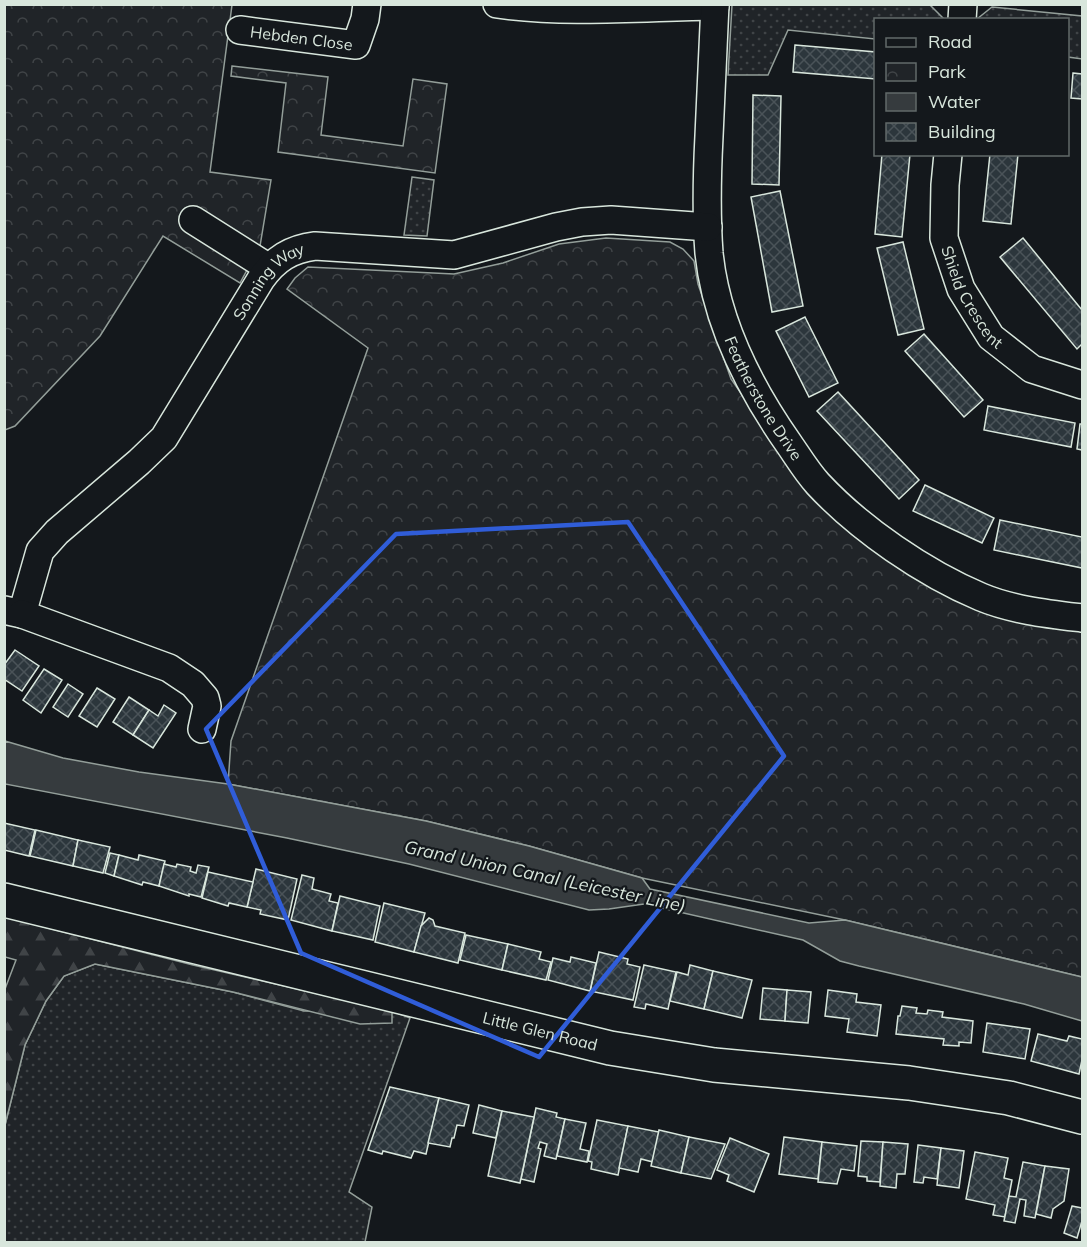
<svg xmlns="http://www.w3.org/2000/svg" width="1087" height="1247" viewBox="0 0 1087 1247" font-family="Mulish,sans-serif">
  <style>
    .grass { fill: url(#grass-dots); stroke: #939e99; stroke-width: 1.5 }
    .forest { fill: url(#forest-firs); stroke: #939e99; stroke-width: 1.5 }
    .park { fill: url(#park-crowns); stroke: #939e99; stroke-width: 1.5 }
    .water { fill: #363b3e; stroke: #939e99; stroke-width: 1.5 }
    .building { fill: url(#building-cross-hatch); stroke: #d8e6dc; stroke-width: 1.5 }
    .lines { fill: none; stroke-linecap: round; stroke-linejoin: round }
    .minor-casing { stroke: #d8e6dc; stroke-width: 30 }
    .major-casing { stroke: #d8e6dc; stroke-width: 36 }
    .minor { stroke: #14181c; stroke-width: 27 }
    .major { stroke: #14181c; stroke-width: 33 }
    .marked { fill: none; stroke: #305dd8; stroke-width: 4.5; stroke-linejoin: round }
    .labels { text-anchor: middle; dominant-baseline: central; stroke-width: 4.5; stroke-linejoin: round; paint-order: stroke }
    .street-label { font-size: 16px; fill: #d8e6dc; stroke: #14181c }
    .water-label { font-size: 18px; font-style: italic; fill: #d8e6dc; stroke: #14181c }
  </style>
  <defs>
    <pattern id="grass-dots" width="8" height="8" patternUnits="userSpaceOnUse" patternTransform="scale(1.5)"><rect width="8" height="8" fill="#202428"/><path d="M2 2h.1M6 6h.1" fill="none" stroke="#404447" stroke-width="1.8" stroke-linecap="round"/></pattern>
    <pattern id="forest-firs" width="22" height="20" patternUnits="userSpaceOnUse" patternTransform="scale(1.5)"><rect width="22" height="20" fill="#202428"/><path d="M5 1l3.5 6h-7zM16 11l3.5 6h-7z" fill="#404447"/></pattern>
    <pattern id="park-crowns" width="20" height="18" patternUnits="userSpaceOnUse" patternTransform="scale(1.5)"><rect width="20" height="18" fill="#202428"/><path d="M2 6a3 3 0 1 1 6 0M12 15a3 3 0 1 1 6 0" fill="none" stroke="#404447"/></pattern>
    <pattern id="building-cross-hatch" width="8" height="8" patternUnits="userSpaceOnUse" patternTransform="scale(1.5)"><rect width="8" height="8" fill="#2c363c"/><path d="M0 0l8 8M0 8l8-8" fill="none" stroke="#4a5358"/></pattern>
  </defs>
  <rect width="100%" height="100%" fill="#14181c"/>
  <!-- grass -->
  <g class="grass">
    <path d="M732 5H930L944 19 876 20 875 39 788 30 768 75H728Z"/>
    <path d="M992 7 1082 16V59L1068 57V20L977 19Z"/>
    <path d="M412 177 434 180 427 236 404 235Z"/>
    <path d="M95 964 233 992 304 1011H392L410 1018 349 1192 372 1207 365 1242H5V1125L25 1045 46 1001 64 976Z"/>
  </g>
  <!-- forest -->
  <path class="forest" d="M5 917 193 965 392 1011V1023L360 1024 233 992 95 964 64 976 46 1001 25 1045 5 1125V989L16 960 5 957Z"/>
  <!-- park -->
  <g class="park">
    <path d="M5 5H232L210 172 271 180 260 246 240 283 163 236 100 336 15 426 5 430Z"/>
    <path d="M232 66 328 77 321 135 403 146 413 79 447 84 435 173 278 152 286 83 231 76Z"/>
    <path d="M606 238 670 242 683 249 694 261 698 284 731 379 813 496 923 582 1082 627V977L845 920 642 878 529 846 426 821 228 784 231 741 368 348 287 289 295 278 308 267 454 274 503 263 559 244Z"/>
  </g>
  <!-- water -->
  <path class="water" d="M5 741 63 758 139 772 228 784 426 821 529 846 642 878 650 889 809 923 845 920 1082 977V1021L1024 1004 859 966 840 961 803 940 644 904 609 909 589 910 409 864 287 838 5 784Z"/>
  <!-- building -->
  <g class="building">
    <path d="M795 45 876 52V79L793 72Z"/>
    <path d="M1073 73 1082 74V99L1071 98Z"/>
    <path d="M753 95 781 96 779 185 752 184Z"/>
    <path d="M882 154H910L902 237 875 234Z"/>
    <path d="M990 154H1018L1011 224 983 221Z"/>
    <path d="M780 191 803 306 772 312 751 197Z"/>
    <path d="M1023 238 1082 310V344L1077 349 1000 257Z"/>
    <path d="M903 242 924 329 898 335 877 248Z"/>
    <path d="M805 317 838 383 809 397 776 331Z"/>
    <path d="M924 334 983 400 964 417 905 351Z"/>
    <path d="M838 392 919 480 899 499 817 411Z"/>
    <path d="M988 406 1075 423 1071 447 984 430Z"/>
    <path d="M1080 424H1082V450L1077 449Z"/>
    <path d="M925 485 994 518 982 543 913 511Z"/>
    <path d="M1000 520 1082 537V568L994 550Z"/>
    <path d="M15 650 39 666 22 691 4 679V665Z"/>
    <path d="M44 669 62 680 41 713 23 700Z"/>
    <path d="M68 684 83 694 68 717 53 707Z"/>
    <path d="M97 688 115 699 97 727 79 716Z"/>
    <path d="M129 697 149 710 133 735 113 722Z"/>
    <path d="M164 705 176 713 153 748 133 735 149 710 158 716Z"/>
    <path d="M4 823 35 830 29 856 4 850Z"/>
    <path d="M36 830 78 840 73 866 30 856Z"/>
    <path d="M78 840 110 847 103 873 73 866Z"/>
    <path d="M110 853 119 855 114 876 105 873Z"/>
    <path d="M119 855 138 860 139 855 165 861 159 886 143 882 142 885 114 876Z"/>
    <path d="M164 864 176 867 177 864 191 867 190 871 196 873 198 865 209 867 201 897 189 894V896L159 886Z"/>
    <path d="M256 869 297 879 288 920 260 914 261 910 247 907Z"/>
    <path d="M208 872 253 882 247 907 229 903 228 906 202 898Z"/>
    <path d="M302 875 314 878 312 889 331 894 329 901 338 903 332 931 291 920Z"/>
    <path d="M340 896 380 906 373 940 332 931Z"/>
    <path d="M384 903 425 913 414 952 375 942Z"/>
    <path d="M429 918 433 920 435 926 465 933 458 963 414 952 421 926Z"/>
    <path d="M466 935 508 944 502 970 460 960Z"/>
    <path d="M508 944 541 952 539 959 551 962 546 980 502 970Z"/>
    <path d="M599 952 628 959 627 964 640 967 633 1000 590 991Z"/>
    <path d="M571 957 596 963 590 991 548 980 553 958 570 962Z"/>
    <path d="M644 965 676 972 668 1009 646 1004 645 1009 634 1007Z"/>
    <path d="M690 965 713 971 704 1009 670 1001 677 972 688 975Z"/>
    <path d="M713 971 752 980 742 1018 704 1009Z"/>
    <path d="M763 988 787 990 785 1021 760 1019Z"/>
    <path d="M787 990 811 992 808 1023 785 1021Z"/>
    <path d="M828 990 857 994 856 1002 881 1005 877 1036 847 1032 849 1019 825 1016Z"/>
    <path d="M902 1006 917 1008 916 1013 927 1014 928 1010 943 1012 942 1017 973 1021 971 1043 959 1042V1046L943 1045 944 1039 896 1034 898 1016H900Z"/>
    <path d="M987 1023 1030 1029 1025 1059 983 1052Z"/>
    <path d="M1038 1034 1067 1041 1069 1036 1082 1039V1060L1079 1074 1031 1061Z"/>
    <path d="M390 1087 439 1098 426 1154 414 1151 411 1158 383 1151 382 1154 368 1150Z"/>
    <path d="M439 1098 469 1105 464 1126 457 1125 454 1138H452L450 1147 428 1143Z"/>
    <path d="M479 1105 502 1111 496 1138 473 1133Z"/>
    <path d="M536 1108 557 1113 556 1117 565 1119 556 1159 544 1156 547 1144 540 1142 538 1148 541 1149 534 1182 521 1179Z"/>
    <path d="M502 1111 534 1117 520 1183 488 1176Z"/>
    <path d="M565 1119 586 1123 580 1149 589 1151 587 1162 557 1156Z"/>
    <path d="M597 1120 628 1126 618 1175 591 1169 592 1162 588 1161Z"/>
    <path d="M628 1126 659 1132 653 1162 641 1159 638 1172 619 1168Z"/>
    <path d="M659 1130 689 1137 681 1173 651 1166Z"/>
    <path d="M689 1137 725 1144 711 1179 681 1173Z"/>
    <path d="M784 1137 822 1142 818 1179 779 1174Z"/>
    <path d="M730 1138 769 1154 754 1192 727 1181 729 1175 717 1170Z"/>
    <path d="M861 1141 883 1142 880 1182 867 1181V1177L858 1176Z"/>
    <path d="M822 1142 857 1146 854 1171 841 1169 837 1184 818 1182Z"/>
    <path d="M883 1142 908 1144 905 1174H897L896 1188 880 1186Z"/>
    <path d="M918 1145 941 1148 937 1179 924 1177 923 1183 914 1182Z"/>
    <path d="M941 1148 964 1151 959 1188 937 1185Z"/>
    <path d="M975 1152 1008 1158 1004 1178 1012 1180 1005 1217 993 1215 995 1205 966 1199Z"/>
    <path d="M1023 1162 1045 1166 1035 1218 1024 1216 1026 1200 1020 1199 1015 1223 1004 1221 1009 1196 1016 1197Z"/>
    <path d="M1045 1166 1069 1169 1064 1201 1053 1209 1051 1218 1036 1214Z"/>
    <path d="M1072 1206 1082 1208V1206V1221L1077 1238 1064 1233Z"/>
  </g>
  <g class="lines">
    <defs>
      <g id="minor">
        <path d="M497 4C569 14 643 7 715 6"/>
        <path id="s1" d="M715 4C713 48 711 92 709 136 707 175 706 214 709 253 716 323 749 387 789 444 798 457 807 472 818 484 860 529 924 573 981 597 1012 610 1049 614 1082 618"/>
        <path d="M962 20 963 4"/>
        <path id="s2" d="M240 30 356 45 365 19 367 4"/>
        <path id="s3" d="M948 154 945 185 944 238 961 289 991 337 1032 369 1082 385"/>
        <path d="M193 220 269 268"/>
        <path id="s4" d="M4 610 22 614 40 551 57 532 139 462 164 438 261 279C275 259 291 249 315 246L454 255 556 227 582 222 611 220 708 227"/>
        <path d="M22 614 169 668 193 684 205 698 207 706 202 729"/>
      </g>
      <g id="major">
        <path id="s5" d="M4 900 610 1048 714 1065 909 1083 1009 1098 1082 1117"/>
      </g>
    </defs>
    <!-- minor casing -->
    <use href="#minor" class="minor-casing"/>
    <!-- major casing -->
    <use href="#major" class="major-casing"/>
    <!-- minor -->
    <use href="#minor" class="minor"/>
    <!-- major -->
    <use href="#major" class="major"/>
  </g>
  <!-- marked area -->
  <path class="marked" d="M628 522 784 756 539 1057 301 953 206 729 396 534Z"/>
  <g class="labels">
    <!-- street labels -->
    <g class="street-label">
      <text stroke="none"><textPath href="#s2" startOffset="62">Hebden Close</textPath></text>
      <text stroke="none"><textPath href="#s4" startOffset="442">Sonning Way</textPath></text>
      <text stroke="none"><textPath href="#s3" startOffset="150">Shield Crescent</textPath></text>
      <text stroke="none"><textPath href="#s1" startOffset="406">Featherstone Drive</textPath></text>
      <text stroke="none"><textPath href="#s5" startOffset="552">Little Glen Road</textPath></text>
    </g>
    <!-- water labels -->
    <g class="water-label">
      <text transform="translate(545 876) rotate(12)">Grand Union Canal (Leicester Line)</text>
    </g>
  </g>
  <!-- border -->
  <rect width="1087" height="1247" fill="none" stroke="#d8e6dc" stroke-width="12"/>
  <!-- legend -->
  <rect x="874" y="18" width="195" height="138" fill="#14181c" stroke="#626a69" stroke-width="1.5"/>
  <rect x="886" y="38" width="30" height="9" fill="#14181c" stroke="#626a69" stroke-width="1.5"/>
  <text x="928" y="48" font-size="18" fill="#d8e6dc">Road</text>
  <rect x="886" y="63" width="30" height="18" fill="url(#park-crowns)" stroke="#626a69" stroke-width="1.5"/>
  <text x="928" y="78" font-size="18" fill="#d8e6dc">Park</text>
  <rect x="886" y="93" width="30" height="18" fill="#363b3e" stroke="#626a69" stroke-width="1.5"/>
  <text x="928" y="108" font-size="18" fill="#d8e6dc">Water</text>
  <rect x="886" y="123" width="30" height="18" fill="url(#building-cross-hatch)" stroke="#626a69" stroke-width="1.5"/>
  <text x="928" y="138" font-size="18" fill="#d8e6dc">Building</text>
</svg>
